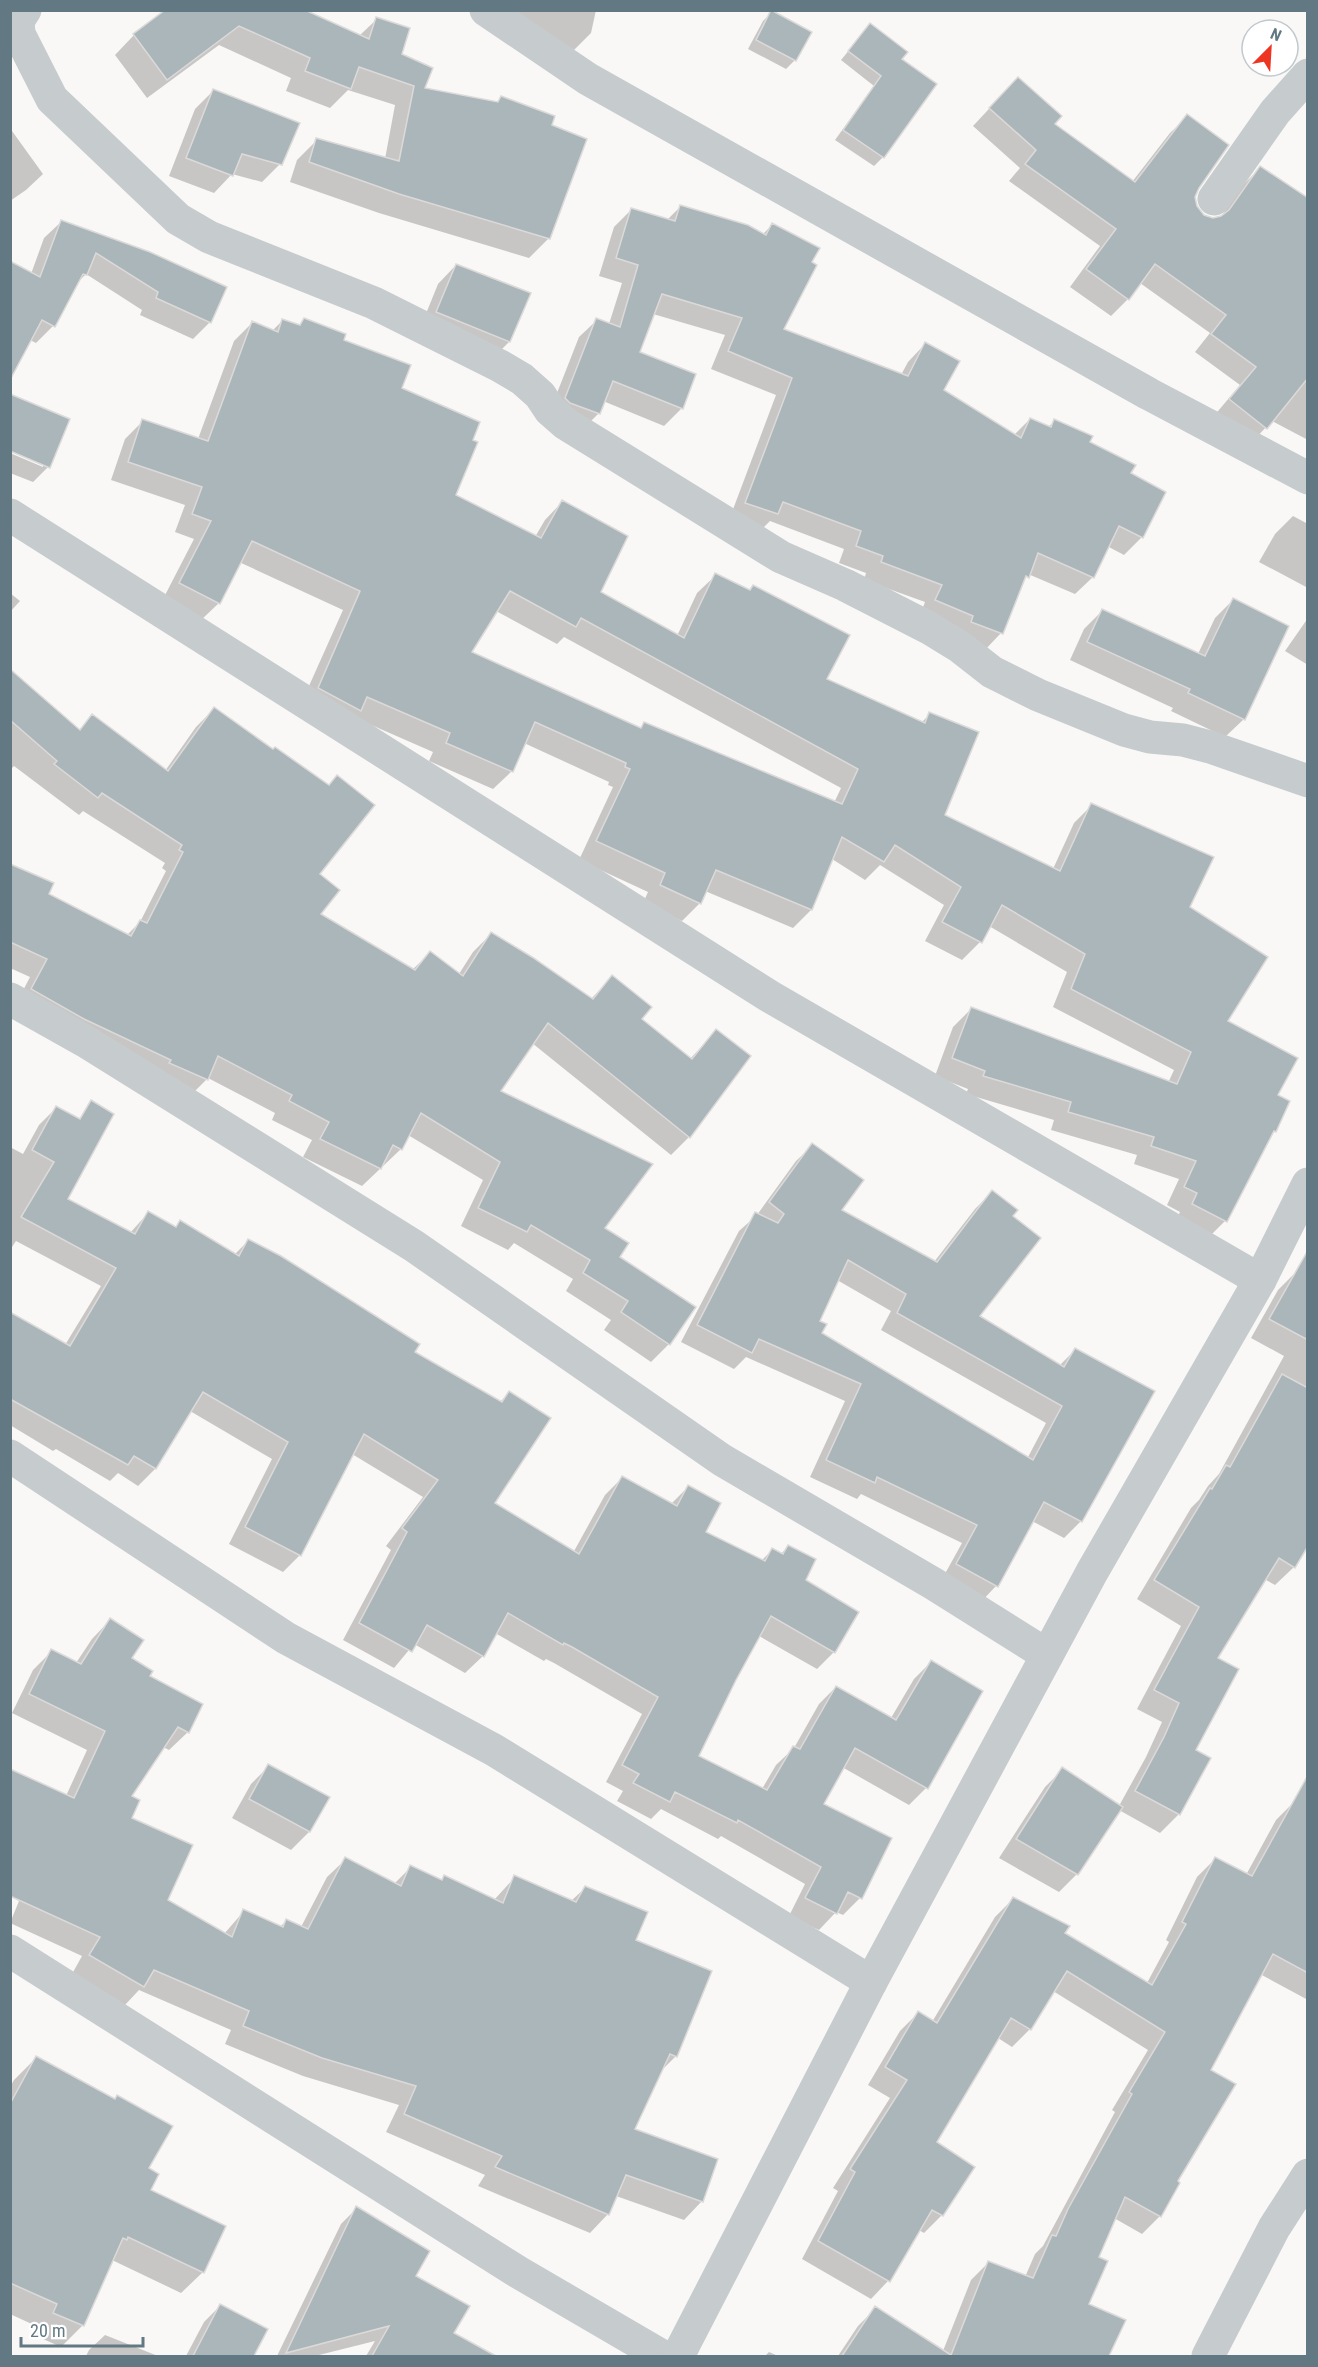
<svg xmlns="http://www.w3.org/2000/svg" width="1318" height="2367" viewBox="0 0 1318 2367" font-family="'Roboto Condensed',sans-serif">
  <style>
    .shadow { fill: #0003; fill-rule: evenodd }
    .building { fill: #aab6ba; stroke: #dbdad8; stroke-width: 1.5; fill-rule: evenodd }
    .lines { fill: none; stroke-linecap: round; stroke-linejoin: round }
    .minor { stroke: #c6cbce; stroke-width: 33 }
  </style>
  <rect width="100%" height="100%" fill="#f9f8f6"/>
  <!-- shadow -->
  <g class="shadow">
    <path d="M167 10 359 36 377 19 423 89 496 103 501 98 550 126 549 238 529 258 379 213 290 182 297 160 317 140 385 159 395 105 348 90 330 108 286 91 291 78 219 45 147 98 115 55 134 35Z"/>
    <path d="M509 10H596L591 33 574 50Z"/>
    <path d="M772 12 810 33 795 60 786 69 748 49 763 21Z"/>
    <path d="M870 25 900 60 883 157 874 166 835 140 874 86 841 60Z"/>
    <path d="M213 91 280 164 262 182 232 174 214 193 169 176 195 109Z"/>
    <path d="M1001 96 1053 124 1132 182 1170 133 1188 116 1197 188 1194 197 1195 207 1203 216 1213 219 1220 218 1243 185 1260 168 1308 319V440L1272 421 1249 445 1213 417 1240 385 1195 352 1210 333 1140 283 1128 299 1111 316 1070 287 1100 246 1009 181 1020 168 973 126Z"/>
    <path d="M12 131 43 174 26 190 10 201Z"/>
    <path d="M680 207 762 235 772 225 782 330 901 375 908 362 925 344 942 391 1014 435 1030 419 1048 427 1055 421 1129 474 1164 492 1142 537 1124 555 1107 546 1093 577 1075 594 1028 574 1022 582 1001 633 984 651 919 618 925 602 864 580 866 573 839 563 844 549 770 521 760 531 729 520 776 395 711 369 725 335 653 314 638 353 682 408 664 426 603 401 599 413 581 431 548 416 579 337 597 320 609 324 622 283 599 276 614 227 632 209 667 220Z"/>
    <path d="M61 222 210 322 193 339 140 315 142 310 86 274 75 285 53 326 36 343 30 340 31 274 44 238Z"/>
    <path d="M456 265 509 342 491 360 419 331 438 284Z"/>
    <path d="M283 320 298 326 304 320 342 340 400 389 454 495 535 537 545 520 563 501 599 593 677 636 697 593 716 575 748 591 753 587 825 679 922 722 930 714 943 816 1053 869 1074 823 1092 805 1188 908 1226 1022 1276 1096 1288 1102 1225 1221 1207 1239 1175 1223 1180 1212 1167 1205 1179 1179 1134 1164 1137 1155 1051 1130 1054 1120 966 1094 968 1089 935 1076 953 1027 971 1009 1168 1083 1174 1070 1053 1007 1067 972 989 926 980 942 962 960 925 941 944 905 880 865 865 880 832 859 811 910 793 928 705 891 700 903 682 921 643 903 648 892 579 860 613 787 608 785 609 782 524 743 512 771 493 789 429 761 433 752 353 717 300 706 343 610 239 562 219 603 200 621 162 601 194 539 175 532 185 505 111 480 125 439 143 421 198 439 234 341 253 322 272 331ZM496 611 557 644 564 637 841 788 834 803 644 724 639 729 470 652Z"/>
    <path d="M10 453 43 467V464L48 467 33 482 10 473Z"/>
    <path d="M1293 516 1308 524V588L1259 562 1275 534Z"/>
    <path d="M10 593 20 601 10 612Z"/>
    <path d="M1233 600 1244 719 1225 737 1171 711 1173 708 1070 660 1084 629 1102 611 1198 654 1215 618Z"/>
    <path d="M1308 618V665L1285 651Z"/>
    <path d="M10 671 78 731 92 716 165 771 196 727 214 709 273 751 328 786 337 777 318 875 319 914 412 970 430 953 459 974 473 952 491 934 591 999 612 977 640 1019 690 1059 716 1031 689 1137 671 1155 532 1043 498 1092 603 1228 669 1344 651 1362 604 1330 611 1320 566 1291 573 1279 514 1243 508 1250 461 1226 483 1180 408 1135 401 1149 362 1186 303 1157 312 1140 272 1120 275 1113 208 1078 189 1097 14 1008 30 977 10 968V865L47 895 126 936 140 922 166 871 162 868 165 863 83 811 79 815 14 766 10 770Z"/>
    <path d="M56 1108 66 1200 130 1233 148 1213 174 1228 181 1222 234 1255 248 1241 412 1353 500 1402 509 1393 493 1503 573 1553 605 1495 622 1478 671 1504 689 1486 704 1532 761 1561 772 1550 781 1554 788 1546 834 1652 817 1669 759 1636 696 1756 762 1789 776 1765 794 1748 819 1704 836 1687 891 1718 914 1679 931 1662 981 1691 926 1788 909 1805 842 1767 821 1805 860 1898 843 1915 836 1912 819 1930 789 1916 805 1884 721 1836 718 1839 661 1809 651 1819 617 1801 623 1791 606 1782 642 1714 554 1663 546 1659 544 1661 495 1633 483 1656 465 1673 414 1644 394 1668 343 1640 391 1550 386 1546 423 1497 352 1454 300 1555 283 1572 229 1544 272 1459 190 1411 155 1469 138 1486 118 1473 110 1481 56 1449 53 1451 10 1425V1313L65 1345 101 1286 16 1241 10 1250V1147L23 1154 39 1125Z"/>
    <path d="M813 1145 840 1210 934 1262 975 1209 992 1192 1011 1217 978 1316 1059 1366 1075 1350 1081 1521 1064 1538 1032 1521 996 1586 980 1603 941 1581 962 1543 861 1494 857 1499 810 1477 845 1401 746 1357 734 1369 681 1342 739 1231 757 1215 796 1161ZM837 1280 891 1311 881 1330 1046 1423 1027 1459 820 1333 819 1322Z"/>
    <path d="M1297 1271 1308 1277V1483L1294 1567 1275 1585 1266 1580 1216 1658 1179 1814 1160 1833 1119 1810 1077 1874 1059 1892 999 1858 1045 1787 1063 1769 1119 1806 1146 1757 1162 1722 1137 1709 1181 1626 1137 1599 1191 1508 1199 1500 1208 1486 1219 1474 1284 1356 1251 1338 1278 1290Z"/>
    <path d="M110 1620 130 1659 148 1677 188 1732 169 1750 163 1747 130 1797V1818L166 1900 224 1934 244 1911 280 1927 286 1921 301 1927 327 1877 346 1859 394 1884 411 1867 441 1881 445 1877 494 1900 515 1877 571 1901 585 1888 634 1941 676 2056 660 2072 633 2130 702 2201 684 2220 616 2196 608 2214 590 2233 478 2186 485 2175 386 2132 399 2105 303 2076 225 2044 231 2030 139 1990 125 2005 72 1974 82 1956 10 1923 19 1901 10 1896V1770L66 1796 87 1750 12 1713 33 1670 52 1651 76 1663 92 1639Z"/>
    <path d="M269 1766 328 1797 309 1832 291 1850 232 1818 251 1784Z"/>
    <path d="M1294 1802 1308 1810V2000L1260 1974 1209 2070 1175 2182 1160 2216 1142 2234 1114 2218 1097 2258 1087 2304 1124 2321 1108 2356H838L858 2326 876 2308 943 2351 971 2280 988 2263 1025 2277 1035 2254 1043 2246 1115 2112 1112 2110 1148 2050 1053 1991 1030 2029 1012 2047 998 2038 935 2143 973 2167 942 2215 924 2233 919 2230 888 2281 871 2299 802 2259 838 2191 833 2188 890 2098 868 2085 900 2031 918 2013 932 2022 995 1917 1013 1899 1063 1934 1147 1983 1169 1942 1166 1940 1197 1877 1215 1859 1246 1875 1276 1820Z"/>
    <path d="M36 2058 147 2169 149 2190 203 2272 181 2293 112 2260 82 2326 61 2347 32 2334 36 2326 10 2314V2087L14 2080Z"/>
    <path d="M357 2208 414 2277 452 2334 466 2341 457 2356H366L375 2341 315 2356H277L341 2224Z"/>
    <path d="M220 2306 266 2329 253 2356H186L204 2322Z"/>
    <path d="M105 2335 158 2356H86L89 2350Z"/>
    <path d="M769 2352 778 2356H765Z"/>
  </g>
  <!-- building -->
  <g class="building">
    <path d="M165 10H305L369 39 376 17 410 28 402 54 433 68 425 88 498 102 501 96 555 116 552 125 587 139 550 239 399 194 309 162 316 138 399 161 414 86 359 67 351 89 305 71 310 58 239 26 167 80 133 34Z"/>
    <path d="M771 10 812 32 796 61 756 40Z"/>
    <path d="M870 23 908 52 902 59 937 84 884 158 843 130 881 76 848 51Z"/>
    <path d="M1018 77 1062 116 1055 124 1135 182 1187 114 1229 145 1199 188 1195 197 1197 206 1204 215 1213 218 1221 216 1229 210 1260 166 1308 198V378L1267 429 1229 399 1256 367 1211 334 1226 315 1155 264 1129 300 1086 269 1116 229 1025 164 1036 150 989 108Z"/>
    <path d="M213 89 300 123 282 165 242 154 233 176 186 158Z"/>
    <path d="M680 205 748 225 766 235 772 223 820 248 812 262 817 265 784 329 908 376 925 342 960 361 944 390 1021 438 1030 418 1051 427 1054 419 1093 436 1090 442 1136 465 1131 473 1166 492 1143 538 1119 526 1094 578 1038 553 1029 578 1026 576 1003 634 971 622 973 616 935 600 942 585 881 562 883 556 856 546 861 531 783 502 778 514 745 503 792 378 728 351 742 318 662 294 640 352 696 374 683 409 613 381 600 414 570 403 565 398 596 318 620 327 638 265 616 258 631 208 675 221Z"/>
    <path d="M61 220 150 252 227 287 211 323 156 298 158 292 96 253 87 275 83 274 55 327 42 320 10 380V261L40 277Z"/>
    <path d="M456 264 531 293 510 342 436 312Z"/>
    <path d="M304 318 346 334 344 340 411 365 402 388 480 422 473 440 478 442 456 495 541 538 562 500 628 536 601 592 684 638 715 573 750 590 753 585 850 635 827 679 925 723 929 712 979 732 945 815 1060 871 1091 803 1214 857 1190 907 1268 957 1228 1021 1298 1058 1278 1095 1290 1101 1276 1132 1274 1131 1227 1222 1192 1204 1197 1193 1184 1187 1196 1161 1151 1146 1154 1137 1068 1112 1071 1102 983 1076 985 1071 952 1058 971 1007 1177 1084 1191 1052 1071 989 1085 954 1002 905 982 943 942 922 961 887 895 845 884 862 842 837 812 910 716 870 701 904 660 885 665 873 596 841 630 769 625 767 626 763 535 722 513 772 446 743 450 733 367 697 361 711 318 688 360 591 252 541 220 604 179 583 211 521 192 514 202 487 128 462 142 419 208 441 252 321 278 332 282 319 300 325ZM510 591 576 627 581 618 858 769 842 804 644 722 641 728 472 652Z"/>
    <path d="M10 394 70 419 50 468 10 451Z"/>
    <path d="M1233 598 1289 626 1245 720 1188 693 1190 689 1087 642 1102 609 1205 656Z"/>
    <path d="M10 669 80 730 92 714 168 771 214 707 273 749 275 747 329 785 337 775 375 805 320 874 340 890 321 914 415 970 430 951 463 976 491 932 532 957 593 999 612 975 652 1007 642 1019 692 1059 716 1029 751 1056 690 1138 548 1023 501 1091 653 1164 605 1228 629 1243 620 1257 696 1307 670 1345 621 1312 628 1301 583 1273 590 1260 531 1225 527 1232 478 1208 500 1162 421 1113 402 1150 393 1145 381 1169 320 1139 329 1122 289 1101 292 1095 218 1056 208 1080 169 1063 171 1060 84 1019 31 989 47 959 10 942V864L54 883 49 894 131 936 140 920 147 923 183 852 179 850 182 845 102 793 98 798 54 764 57 761 10 720Z"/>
    <path d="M91 1100 114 1114 68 1199 135 1234 148 1211 176 1227 180 1220 239 1256 248 1239 281 1256 420 1344 415 1352 502 1402 509 1391 551 1418 495 1503 579 1554 622 1476 677 1506 688 1485 721 1503 706 1532 765 1561 772 1548 783 1554 788 1545 816 1559 806 1580 859 1612 835 1653 771 1616 736 1680 699 1756 767 1790 793 1746 800 1749 836 1686 896 1720 931 1660 983 1691 928 1789 855 1748 824 1804 892 1838 862 1899 848 1892 837 1914 805 1898 821 1867 738 1820 737 1823 675 1792 670 1802 633 1783 639 1774 622 1765 658 1697 572 1647 564 1643 563 1645 508 1613 484 1657 427 1625 412 1652 359 1623 407 1532 402 1528 438 1480 364 1434 301 1556 245 1527 288 1442 203 1392 156 1469 134 1456 128 1465 10 1399V1312L70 1346 116 1268 21 1217 54 1162 32 1150 56 1106 80 1119Z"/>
    <path d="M812 1143 864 1180 842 1210 937 1262 992 1190 1018 1210 1013 1216 1041 1238 980 1316 1064 1367 1075 1348 1155 1391 1082 1522 1044 1502 998 1587 956 1564 977 1525 877 1477 875 1483 826 1460 861 1384 759 1339 752 1353 697 1325 755 1212 778 1223 784 1214 769 1202ZM848 1260 906 1294 897 1313 1062 1406 1033 1460 822 1333 827 1324 820 1321Z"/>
    <path d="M1308 1250V1340L1269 1319Z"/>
    <path d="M1282 1374 1308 1388V1546L1295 1568 1279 1558 1218 1658 1239 1669 1196 1750 1211 1758 1180 1815 1135 1791 1164 1737 1179 1703 1154 1690 1199 1607 1154 1580 1210 1488 1212 1489 1226 1465 1230 1467Z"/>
    <path d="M110 1618 144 1640 132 1658 153 1671 150 1676 203 1704 189 1733 178 1727 132 1796 140 1800 132 1818 193 1845 168 1900 232 1937 243 1909 283 1927 286 1919 308 1929 345 1857 401 1886 410 1865 442 1880 444 1875 503 1903 514 1875 576 1902 585 1886 648 1912 636 1940 712 1971 677 2057 670 2054 635 2129 718 2159 703 2202 626 2175 609 2215 495 2167 502 2156 404 2114 416 2086 322 2058 243 2026 249 2011 154 1970 144 1987 89 1955 100 1937 10 1896V1769L74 1798 105 1731 29 1694 51 1649 81 1664Z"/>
    <path d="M268 1764 330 1797 310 1832 249 1799Z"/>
    <path d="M1062 1767 1123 1807 1078 1875 1016 1839Z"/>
    <path d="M1308 1775V1973L1273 1954 1211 2070 1236 2084 1178 2181 1180 2183 1161 2217 1125 2197 1099 2257 1108 2261 1089 2304 1126 2320 1109 2356H842L875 2306 951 2355 988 2261 1033 2278 1052 2235 1056 2236 1068 2209 1132 2094 1129 2092 1165 2032 1067 1971 1031 2030 1011 2018 937 2142 975 2167 943 2216 932 2210 890 2282 818 2241 855 2172 850 2169 907 2080 885 2067 918 2011 937 2023 1013 1897 1070 1926 1065 1933 1152 1985 1186 1924 1182 1922 1215 1857 1252 1876Z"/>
    <path d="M36 2056 115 2099 117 2095 173 2126 149 2168 159 2174 151 2190 226 2226 204 2273 128 2237 127 2240 123 2238 84 2326 53 2313 57 2304 10 2283V2104Z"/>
    <path d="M356 2206 430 2251 416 2276 470 2306 454 2333 496 2356H372L389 2326 286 2353Z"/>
    <path d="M220 2304 268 2329 254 2356H193Z"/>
  </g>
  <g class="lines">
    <!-- minor -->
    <g class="minor">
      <path d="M25 10 18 21 19 34 52 99 178 219 209 237 374 303 500 366 522 379 540 395 550 410 566 424 781 557 845 585 929 628 960 647 992 672 1038 695 1124 730 1150 737 1183 740 1210 747 1308 781"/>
      <path d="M486 10 588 79 1149 394 1308 478"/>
      <path d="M1214 199 1275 112 1308 75"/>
      <path d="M10 515 769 996 1260 1280"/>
      <path d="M10 999 85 1041 414 1246 722 1460 934 1584 1047 1655"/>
      <path d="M10 1456 286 1638 494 1750 871 1982"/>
      <path d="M10 1951 518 2272 662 2356"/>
      <path d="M678 2356 871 1982 1092 1572 1260 1280 1308 1184"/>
      <path d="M1208 2356 1274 2228 1308 2175"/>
    </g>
  </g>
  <!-- border -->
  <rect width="1318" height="2367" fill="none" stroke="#627983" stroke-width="24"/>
  <!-- north arrow -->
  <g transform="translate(1270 48) rotate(24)"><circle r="28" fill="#ffffff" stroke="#c0c9cd" stroke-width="1.5"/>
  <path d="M0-4.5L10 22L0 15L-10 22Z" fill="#ed3522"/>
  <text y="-9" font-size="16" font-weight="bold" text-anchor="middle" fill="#627983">N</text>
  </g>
  <!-- scale -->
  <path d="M21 2337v9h122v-9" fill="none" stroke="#627983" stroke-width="3"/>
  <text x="30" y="2337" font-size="18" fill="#627983" stroke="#ffffff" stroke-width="4.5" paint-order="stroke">20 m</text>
</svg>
